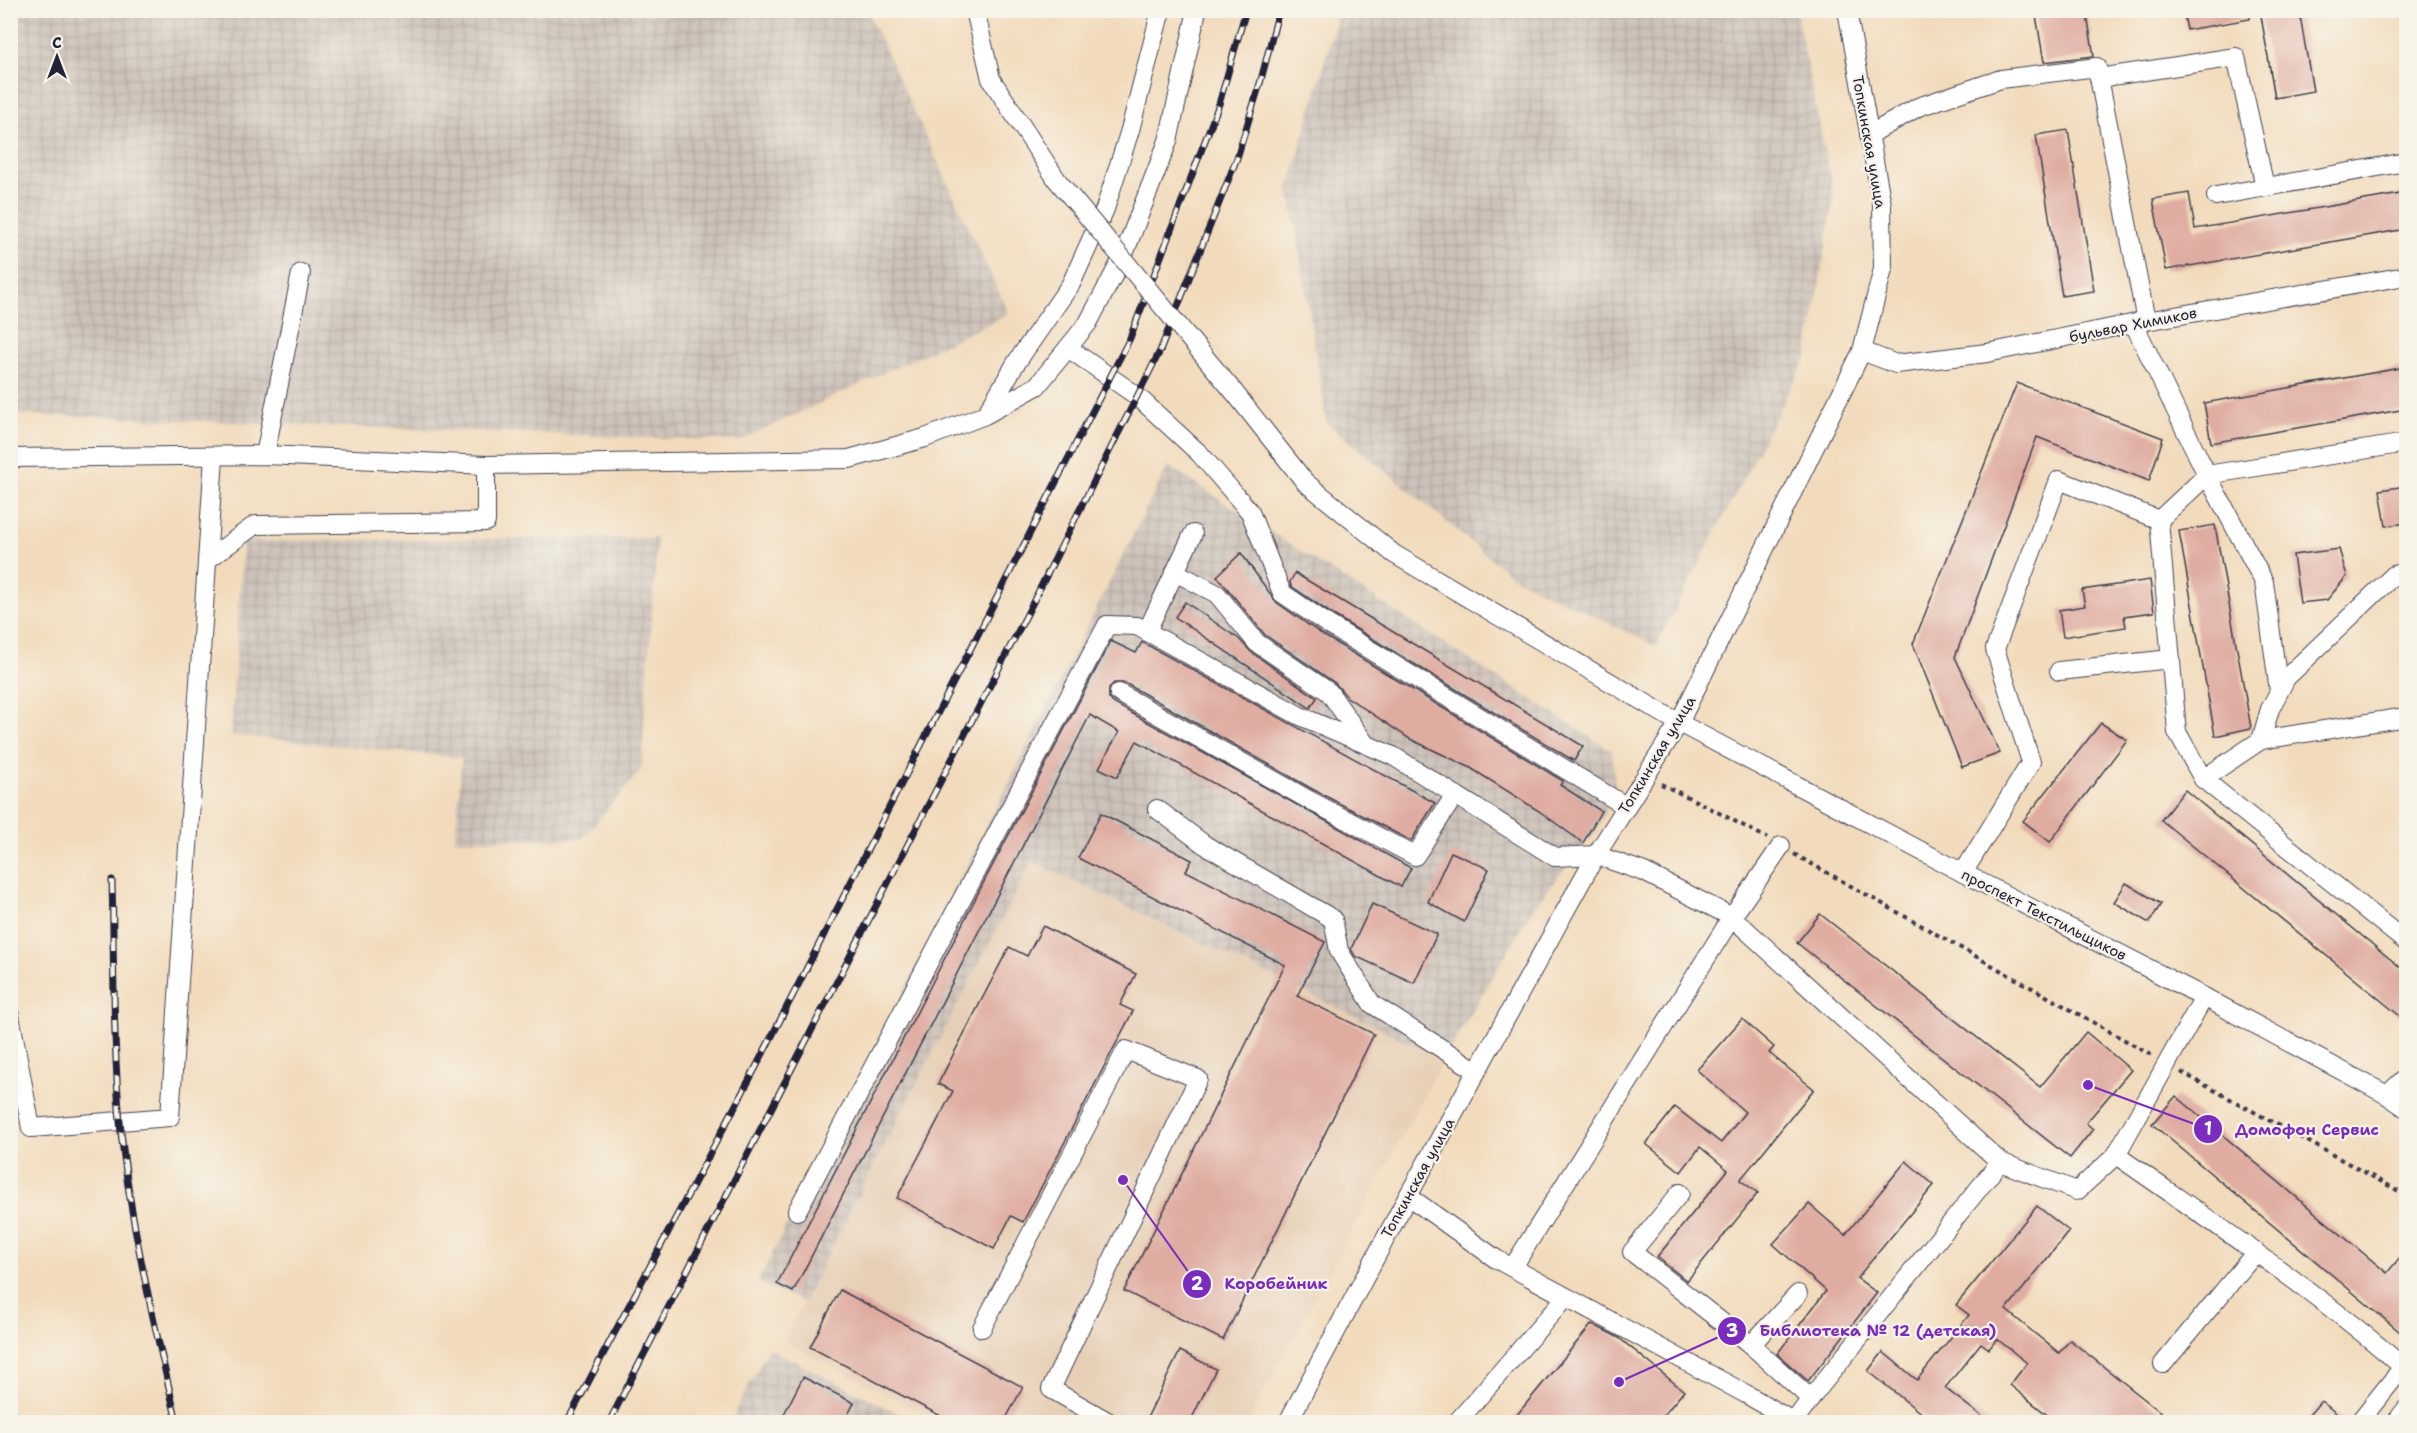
<svg xmlns="http://www.w3.org/2000/svg" width="2417" height="1433" viewBox="0 0 2417 1433" font-family="'Shantell Sans',sans-serif">
  <style>
    .built { fill: #e7cfb6 }
    .industrial { fill: url(#industrial-grid) }
    .building { fill: #dfaca1 }
    .lines { fill: none; stroke-linecap: round; stroke-linejoin: round }
    .minor-casing { stroke: #413e4e; stroke-width: 20 }
    .path { stroke: #413e4e; stroke-width: 4; stroke-dasharray: 4.5 4.5; stroke-linecap: butt }
    .minor { stroke: #fff; stroke-width: 18 }
    .rail-casing { stroke: #22223b; stroke-width: 7 }
    .rail { stroke: #f7f3e8; stroke-width: 4.5; stroke-dasharray: 14; stroke-linecap: butt }
    .minor-bridge-casing { stroke: #413e4e; stroke-width: 20; stroke-linecap: butt }
    .minor-bridge { stroke: #fff; stroke-width: 18 }
    .labels { text-anchor: middle; dominant-baseline: central; stroke-width: 4.5; stroke-linejoin: round; paint-order: stroke }
    .street-label { font-size: 15px; fill: #22223b; stroke: #f7f3e8 }
    .leader { fill: none; stroke: #7b2cbf; stroke-width: 2 }
    .callout-dot { fill: #7b2cbf; stroke: #f7f3e8; stroke-width: 2 }
    .mark-label { font-size: 18px; text-anchor: middle; font-weight: bold; fill: #fff }
    .callout-label { font-size: 16px; text-anchor: middle; font-weight: bold; fill: #7b2cbf; stroke: #f7f3e8; stroke-width: 4.5; stroke-linejoin: round; paint-order: stroke }
  </style>
  <defs>
    <pattern id="industrial-grid" width="8" height="8" patternUnits="userSpaceOnUse" patternTransform="scale(1.5)"><rect width="8" height="8" fill="#cdc2b9"/><path d="M0 4h8M4 0v8" fill="none" stroke="#b0a6a0"/></pattern>
  </defs>
  <rect width="100%" height="100%" fill="#f7f3e8"/>
  <filter id="ink" filterUnits="userSpaceOnUse"><feTurbulence type="fractalNoise" baseFrequency=".0167" numOctaves="2"/><feDisplacementMap in="SourceGraphic" scale="12" xChannelSelector="R" yChannelSelector="G"/><feConvolveMatrix kernelMatrix="1 2 1 2 8 2 1 2 1" color-interpolation-filters="sRGB"/></filter>
  <filter id="wash" filterUnits="userSpaceOnUse"><feTurbulence type="fractalNoise" baseFrequency=".008" numOctaves="4" result="noise"/><feDisplacementMap in="SourceGraphic" scale="24" xChannelSelector="R" yChannelSelector="G"/><feGaussianBlur stdDeviation="1.35" result="paint"/><feColorMatrix in="noise" values="0 0 0 0 0 0 0 0 0 0 0 0 0 0 0 0 0 1.4 0 .05"/><feComposite in="paint" operator="in"/></filter>
  <g filter="url(#wash)">
    <rect width="100%" height="100%" fill="#f2dbbc"/>
    <!-- built -->
    <path class="built" d="M1032 860 1444 1059 1248 1422H941L783 1341Z"/>
    <!-- industrial -->
    <g class="industrial">
      <path d="M11 11H867L1009 314 739 441 11 414Z"/>
      <path d="M1339 11H1796L1834 197 1807 357 1656 646 1513 577 1327 423 1289 187Z"/>
      <path d="M1168 466 1612 751 1615 789 1596 831 1535 905 1444 1059 1032 861 803 1302 758 1282Z"/>
      <path d="M657 538 641 770 582 839 455 840 462 758 231 735 243 541Z"/>
      <path d="M768 1348 915 1422H730Z"/>
    </g>
    <g id="blocks">
      <!-- building -->
      <g class="building">
        <path d="M2035 10H2086L2094 56 2044 62Z"/>
        <path d="M2183 10H2249L2250 19 2187 30Z"/>
        <path d="M2260 10H2299L2313 91 2275 98Z"/>
        <path d="M2068 130 2094 291 2062 296 2036 135Z"/>
        <path d="M2189 193 2195 229 2406 193V229L2166 270 2153 199Z"/>
        <path d="M2406 367V409L2211 443 2204 403Z"/>
        <path d="M2017 383 2163 438 2149 481 2037 437 1955 657 2000 753 1962 767 1913 644Z"/>
        <path d="M2406 486V523L2386 526 2380 490Z"/>
        <path d="M2215 525 2251 728 2215 736 2179 531Z"/>
        <path d="M2339 549 2347 576 2327 600 2300 603 2293 555Z"/>
        <path d="M1241 553 1276 602 1323 635 1563 781 1560 785 1601 811 1583 843 1539 811 1469 767 1410 739 1347 697 1335 683 1265 635 1217 576Z"/>
        <path d="M1295 573 1583 746 1574 761 1335 616 1291 586 1290 582Z"/>
        <path d="M2150 580 2154 612 2124 616 2126 627 2063 637 2059 610 2085 606 2082 590Z"/>
        <path d="M1185 602 1239 639 1251 652 1317 698 1310 708 1175 617Z"/>
        <path d="M1111 641 1136 653 1142 642 1435 803 1411 841 1314 790 1125 683H1114L1109 688V698L1113 703 1411 868 1401 887 1137 741 1117 777 1099 768 1119 732 1090 715 793 1292 777 1284 986 878Z"/>
        <path d="M2101 723 2127 740 2050 842 2023 821Z"/>
        <path d="M2185 790 2406 972V1021L2161 820Z"/>
        <path d="M1101 813 1192 860 1186 871 1325 942 1297 996 1374 1034 1223 1340 1124 1291 1285 965 1078 858Z"/>
        <path d="M1451 852 1489 869 1464 922 1428 902Z"/>
        <path d="M2126 883 2161 904 2149 923 2114 902Z"/>
        <path d="M1372 904 1437 934 1414 983 1355 956 1351 949Z"/>
        <path d="M1820 914 2040 1087 2086 1032 2131 1070 2086 1123 2093 1129 2070 1158 1797 943Z"/>
        <path d="M1043 926 1136 974 1120 1005 1133 1011 1023 1222 1011 1216 994 1249 897 1198 953 1091 938 1084 1009 947 1027 956Z"/>
        <path d="M1742 1019 1774 1047 1769 1053 1814 1089 1740 1180 1758 1193 1687 1281 1657 1257 1728 1170 1700 1147 1681 1172 1646 1144 1675 1107 1721 1143 1745 1112 1697 1070Z"/>
        <path d="M2176 1096 2387 1273 2406 1250V1337L2152 1124Z"/>
        <path d="M1906 1161 1934 1185 1857 1278 1877 1293 1808 1381 1777 1354 1826 1291 1773 1244 1809 1204 1845 1235Z"/>
        <path d="M2037 1206 2069 1231 2006 1310 2059 1353 2070 1340 2173 1422H2056L2010 1385 2027 1363 1997 1339 1989 1349 1981 1343 1945 1388 1989 1422H1932L1868 1371 1883 1352 1917 1380 1969 1315 1956 1305Z"/>
        <path d="M840 1290 1023 1387 1004 1422H952L810 1347Z"/>
        <path d="M1592 1324 1619 1338 1684 1391 1658 1422H1511Z"/>
        <path d="M1180 1351 1216 1369 1190 1422H1145Z"/>
        <path d="M803 1377 854 1403 844 1422H780Z"/>
        <path d="M2321 1401 2347 1422H2303Z"/>
      </g>
    </g>
  </g>
  <g filter="url(#ink)">
    <use href="#blocks" fill-opacity="0" stroke="#413e4e" stroke-width="1.5"/>
    <g class="lines">
      <defs>
        <g id="minor">
          <path d="M975 10 991 79 1057 180"/>
          <path d="M2099 78 2236 57 2265 187"/>
          <path d="M1869 135 1918 107 2001 79 2097 67 2146 321"/>
          <path d="M2216 196 2406 162"/>
          <path d="M2134 324 2207 475 2264 582 2279 691"/>
          <path d="M1068 348 1137 396 1200 454 1250 512 1282 593 1329 625 1627 807"/>
          <path d="M1862 351 1896 364 1987 353 2146 321 2406 276"/>
          <path d="M1234 392 1305 482 1394 554 1679 723 1963 873 2204 997 2387 1095 2406 1108"/>
          <path d="M986 414 1016 363 1071 284 1105 209 1130 130 1161 10"/>
          <path d="M265 455 301 273"/>
          <path d="M10 458 265 455 486 465 849 459 925 438 985 415 1037 386 1088 323 1122 259 1168 141 1197 10"/>
          <path d="M2159 520 2177 732 2203 779 2406 942"/>
          <path d="M207 560 255 525 486 522V465"/>
          <path d="M1175 572 1217 594 1257 643 1329 692 1364 742"/>
          <path d="M1147 631 1193 534"/>
          <path d="M2059 671 2171 659"/>
          <path d="M1119 693 1309 800 1415 856 1455 795"/>
          <path d="M2261 740 2406 717"/>
          <path d="M2203 779 2261 740 2270 709 2286 678 2394 575 2406 572"/>
          <path d="M1157 809 1205 845 1333 919 1339 951 1372 1004 1477 1071"/>
          <path d="M1963 873 2031 762 1995 649 2059 480 2159 520 2207 475 2406 443"/>
          <path d="M10 1016 31 1128 170 1117 214 457"/>
          <path d="M2387 1095 2406 1077"/>
          <path d="M2116 1155C2213 1223 2314 1289 2403 1367L2406 1368"/>
          <path d="M1680 1193 1632 1252 1751 1345 1811 1399"/>
          <path d="M1408 1196 1496 1259 1746 1394 1794 1422"/>
          <path d="M797 1211 1107 625 1137 626 1298 715 1393 756 1555 857 1596 855 1644 872 1732 917 2000 1162 2077 1191 2116 1155 2204 997"/>
          <path d="M1513 1267 1732 917 1781 846"/>
          <path d="M982 1328 1126 1050 1198 1079 1051 1389 1109 1422"/>
          <path d="M1751 1345 1798 1294"/>
          <path d="M2163 1364 2256 1252"/>
          <path d="M1288 1422 1408 1196 1596 855 1679 723 1862 351 1883 269 1882 205 1847 10"/>
          <path d="M1457 1422 1566 1297"/>
          <path d="M1794 1422 1814 1394 2000 1162"/>
          <path d="M2359 1422 2403 1367"/>
          <path d="M2396 1422 2406 1409"/>
        </g>
      </defs>
      <!-- minor casing -->
      <use href="#minor" class="minor-casing"/>
      <!-- path -->
      <g class="path">
        <path d="M1661 784 1700 803 1767 838"/>
        <path d="M1794 854 2153 1056"/>
        <path d="M2181 1072 2406 1195"/>
      </g>
      <!-- minor -->
      <use href="#minor" class="minor"/>
      <defs>
        <g id="rail">
          <path d="M112 880C114 961 113 1042 120 1122 130 1224 154 1323 177 1422"/>
          <path d="M567 1422 755 1069 1130 338 1219 104 1246 10"/>
          <path d="M609 1422 1026 616 1160 351 1237 158 1261 80 1279 10"/>
        </g>
      </defs>
      <!-- rail casing -->
      <use href="#rail" class="rail-casing"/>
      <!-- rail -->
      <use href="#rail" class="rail"/>
      <defs>
        <path id="minor-bridge" d="M1057 180 1234 392"/>
      </defs>
      <!-- minor-bridge casing -->
      <use href="#minor-bridge" class="minor-bridge-casing"/>
      <!-- minor-bridge -->
      <use href="#minor-bridge" class="minor-bridge"/>
    </g>
  </g>
  <g class="labels">
    <!-- street labels -->
    <g class="street-label">
      <text transform="translate(1869 142) rotate(80)">Топкинская улица</text>
      <text transform="translate(2133 325) rotate(-11)">бульвар Химиков</text>
      <text transform="translate(1657 755) rotate(-59)">Топкинская улица</text>
      <text transform="translate(2044 915) rotate(27)">проспект Текстильщиков</text>
      <text transform="translate(1418 1178) rotate(-61)">Топкинская улица</text>
    </g>
  </g>
  <!-- callouts -->
  <path class="leader" d="M2088 1085L2208 1129M1123 1180L1197 1284M1619 1382L1732 1331"/>
  <g class="callout-dot">
    <circle cx="2088" cy="1085" r="6"/>
    <circle cx="1123" cy="1180" r="6"/>
    <circle cx="1619" cy="1382" r="6"/>
    <circle cx="2208" cy="1129" r="15"/>
    <circle cx="1197" cy="1284" r="15"/>
    <circle cx="1732" cy="1331" r="15"/>
  </g>
  <g class="mark-label">
    <text x="2208" y="1135">1</text>
    <text x="1197" y="1290">2</text>
    <text x="1732" y="1337">3</text>
  </g>
  <g class="callout-label">
    <text x="2307" y="1135">Домофон Сервис</text>
    <text x="1276" y="1289">Коробейник</text>
    <text x="1878" y="1336">Библиотека № 12 (детская)</text>
  </g>
  <!-- margin -->
  <rect width="2417" height="1433" fill="none" stroke="#f7f3e8" stroke-width="36"/>
  <!-- north arrow -->
  <g transform="translate(57 57)" stroke="#f7f3e8" stroke-width="4.5" paint-order="stroke">
  <path d="M0-4.5L10 22L0 15L-10 22Z" fill="#22223b"/>
  <text y="-9" font-size="16" font-weight="bold" text-anchor="middle" fill="#22223b">С</text>
  </g>
</svg>
